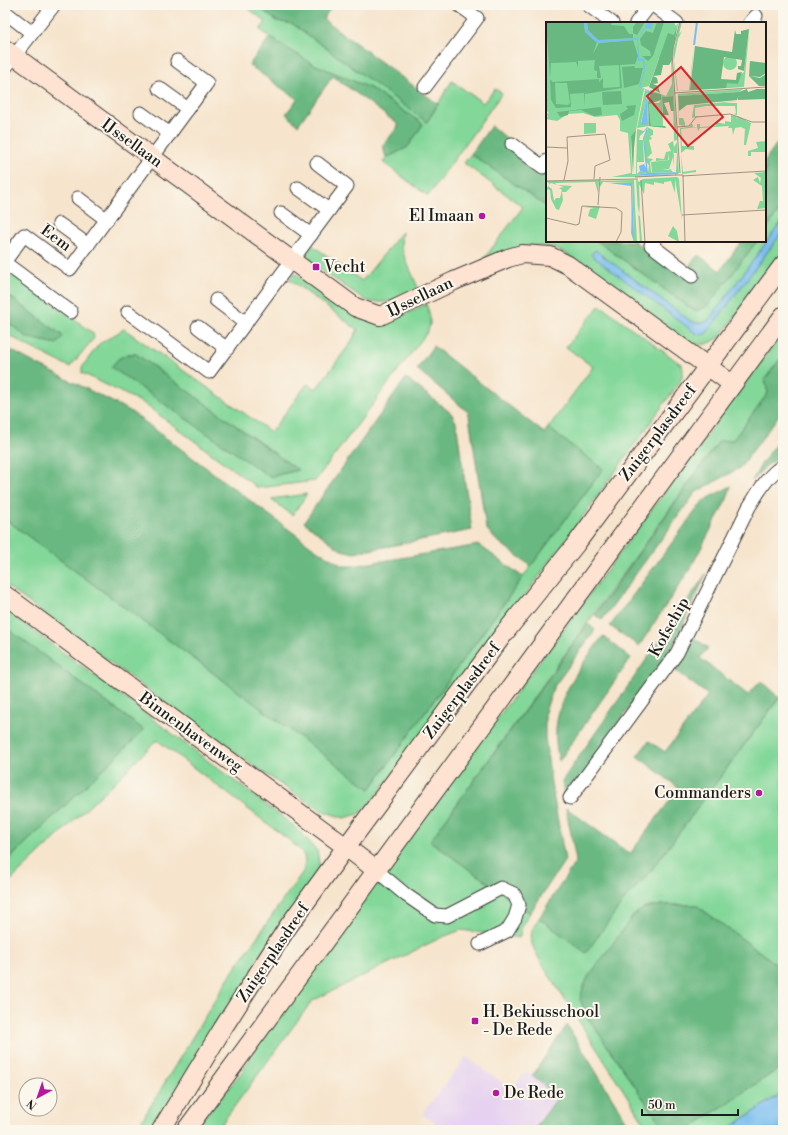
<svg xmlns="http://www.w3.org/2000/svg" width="788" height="1135" viewBox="0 0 788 1135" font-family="'Libre Bodoni',serif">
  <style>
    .built { fill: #e6d2f0 }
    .green { fill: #82d799; stroke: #4f7a5a; fill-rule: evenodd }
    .forest { fill: #69b881; stroke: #426a4e }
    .water { fill: #79bef0; stroke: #4a6d86 }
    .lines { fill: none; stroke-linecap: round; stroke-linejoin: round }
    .street-casing { stroke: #3d3a36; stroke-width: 15 }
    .secondary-casing { stroke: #3d3a36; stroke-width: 20 }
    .street { stroke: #fff; stroke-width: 13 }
    .secondary { stroke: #fee3d2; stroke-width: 18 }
    .poi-dot { fill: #b5179e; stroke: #fbf7ec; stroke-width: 1.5 }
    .labels { text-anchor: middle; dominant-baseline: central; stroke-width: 4; stroke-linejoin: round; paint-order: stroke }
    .street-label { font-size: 16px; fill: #1c1c1c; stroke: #fbf7ec }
    .poi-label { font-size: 16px; fill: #1c1c1c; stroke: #fbf7ec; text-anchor: start }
    .inset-river { fill: none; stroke: #79bef0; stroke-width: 2 }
    .inset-road { fill: none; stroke: #9f9486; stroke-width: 1 }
    .view { fill: #d62828; fill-opacity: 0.15; stroke: #d62828; stroke-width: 2 }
    .inset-edge { fill: none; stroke: #1c1c1c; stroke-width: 2 }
  </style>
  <rect width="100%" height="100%" fill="#fbf7ec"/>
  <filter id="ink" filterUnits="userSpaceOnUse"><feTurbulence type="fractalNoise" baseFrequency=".025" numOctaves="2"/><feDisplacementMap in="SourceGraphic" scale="8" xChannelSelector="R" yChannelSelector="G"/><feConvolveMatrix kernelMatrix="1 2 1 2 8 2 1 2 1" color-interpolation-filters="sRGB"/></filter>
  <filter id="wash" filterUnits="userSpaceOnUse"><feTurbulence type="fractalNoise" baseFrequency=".012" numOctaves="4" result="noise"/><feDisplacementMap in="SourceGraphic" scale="16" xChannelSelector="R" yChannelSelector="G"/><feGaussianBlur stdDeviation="0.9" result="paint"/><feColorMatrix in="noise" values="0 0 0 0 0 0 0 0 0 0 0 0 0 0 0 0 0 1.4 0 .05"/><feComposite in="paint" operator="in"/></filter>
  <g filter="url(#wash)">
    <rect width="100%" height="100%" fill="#f6e4cc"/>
    <!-- built -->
    <path class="built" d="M466 1057 512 1090 526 1071 559 1096 534 1130H430L435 1123 422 1114Z"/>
    <!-- green -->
    <g class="green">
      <path d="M244 5H256L277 21 293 24 427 122C436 109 443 94 452 81L483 103 495 89 502 93 428 196 384 163 383 161 386 158 408 147 423 124 370 88 311 63 290 51 260 30 266 22Z"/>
      <path d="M471 154 547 207V241H597L693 310H698L706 307 757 241H765V230L783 206V220L709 320C703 323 699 324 692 322L595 250 591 255 706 334 783 231V252L720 337C707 346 699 347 684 340L574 259C569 256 564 252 558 250 530 239 505 254 480 264L523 207 464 163Z"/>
      <path d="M402 232 401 244 403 253 419 290C400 299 388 305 367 301L303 258 312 245 362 281Z"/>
      <path d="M5 268 93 333 94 338 70 367 26 345 5 333V320L28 338 63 336 5 293Z"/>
      <path d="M294 273 357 317C384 327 402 316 426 304 430 314 432 321 428 331L315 481 258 488 143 403 82 373V367L99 344 124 329 271 432 307 384 316 389 350 344 358 330 289 279ZM128 354H136L298 470 270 477 112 367 118 359Z"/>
      <path d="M600 305 682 365 683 371 681 380C580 522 477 662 372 801L359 814 344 818 325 812 289 790 195 725 5 585V519L370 789 531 566 603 469 548 428 593 367 566 347Z"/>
      <path d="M783 332V355L765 379 768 393 733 440 719 441 430 841 530 913 523 924 519 938 461 930 440 938 312 1001 217 1130H192L225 1093 241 1073 269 1027Z"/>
      <path d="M307 494 292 515 271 499Z"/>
      <path d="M5 610 129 701 294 826 307 839 317 851 320 869 157 1130H136L229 977 304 870C307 852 301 851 289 840L157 740 122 775 5 886V863L144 730 5 627Z"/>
      <path d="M783 693V969L696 905H662L644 908 586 1015 665 1130H649L542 964C532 945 525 938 539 918L586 952 624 900 650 872Z"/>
      <path d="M783 1066V1092L727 1130H687Z"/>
    </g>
    <!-- forest -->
    <g class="forest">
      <path d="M256 5H330L332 6 323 19 438 104 427 122 293 24 277 21Z"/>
      <path d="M270 37 311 63 370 88 423 124 408 147 386 158 383 146 399 125 333 76 298 125 286 114 297 99 249 65Z"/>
      <path d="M491 126 513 143 509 148 547 176V207L471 154Z"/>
      <path d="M783 135V206L765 230V160Z"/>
      <path d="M597 241H634L681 276 698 255 720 271 742 241H757L711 302C706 307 701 311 693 310Z"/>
      <path d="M5 293 63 336 57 344 28 338 5 320Z"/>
      <path d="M433 346 544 433 548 428 603 469 531 566 495 539 486 528 469 416 468 412 417 369Z"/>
      <path d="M5 347 38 365 85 388 130 411 315 549 343 566H352L479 545 523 577 370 789 5 519Z"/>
      <path d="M128 354H136L298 470 270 477 111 367 118 359Z"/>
      <path d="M783 355V410L740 468 696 492 602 620 595 615 719 441 733 440 768 393 765 379Z"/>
      <path d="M406 378 451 413 456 422 472 530 354 553 341 550 304 522Z"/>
      <path d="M783 434V455L766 466 752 481 762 463Z"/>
      <path d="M731 486 727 499 690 569 639 646 610 626 703 501Z"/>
      <path d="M706 574 674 644 565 800 562 781Z"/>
      <path d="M588 624 595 630 553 688 545 712V737L551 783 565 860 530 913 430 841Z"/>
      <path d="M5 627 144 730 5 863Z"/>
      <path d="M603 636 631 658 559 761C546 710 574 675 603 636Z"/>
      <path d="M693 637 708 648 700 658 748 695 761 681 779 698 650 872 624 900 586 953 539 918 576 861 566 808 630 854 679 788 637 756 649 741 665 752 708 695 676 671Z"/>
      <path d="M662 905H696L783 969V1066L687 1130H665L586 1015 580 999 583 988 588 977 633 916 644 908Z"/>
      <path d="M567 1025 632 1130H534L558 1097 532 1076Z"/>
    </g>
    <!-- water -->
    <g class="water">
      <path d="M783 220V231L706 334 698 335 591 255 595 250 692 322C699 324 703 323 709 320Z"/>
      <path d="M783 1092V1130H727Z"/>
    </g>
  </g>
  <g filter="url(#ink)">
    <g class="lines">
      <defs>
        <g id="street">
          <path d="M588 5 612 23"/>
          <path d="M653 5 677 23"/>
          <path d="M5 12 32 33"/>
          <path d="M636 23 650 5"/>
          <path d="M750 23 756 16"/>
          <path d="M5 68 54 5"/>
          <path d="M425 87 477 18 459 5"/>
          <path d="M159 88 188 109"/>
          <path d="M141 113 170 134"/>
          <path d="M512 144 543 167 547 161"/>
          <path d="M298 188 329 210"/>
          <path d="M78 198 107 220"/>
          <path d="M281 213 311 235"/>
          <path d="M59 224 88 245"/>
          <path d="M654 241 651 245 692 276"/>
          <path d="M5 261 24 235 70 269 207 83 177 61"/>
          <path d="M5 263 71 312"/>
          <path d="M216 300 246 323"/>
          <path d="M128 312 209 372 347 186 317 163"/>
          <path d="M198 327 227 349"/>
          <path d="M570 798 677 653 749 507C758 493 768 474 783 466"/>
          <path d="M376 870 406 895 435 915 447 916 501 888 514 894 519 905 515 918 507 931 480 944"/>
        </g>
        <g id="secondary">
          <path d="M5 49 355 307 380 316 454 281 508 258 522 254 550 256 568 265 732 384"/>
          <path d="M5 595 346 847 376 870"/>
          <path d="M161 1130 223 1028 287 928 346 847 503 635 576 544 783 265"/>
          <path d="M186 1130 783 316"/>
        </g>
      </defs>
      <!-- street casing -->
      <use href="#street" class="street-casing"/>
      <!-- secondary casing -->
      <use href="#secondary" class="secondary-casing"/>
      <!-- street -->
      <use href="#street" class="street"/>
      <!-- secondary -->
      <use href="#secondary" class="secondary"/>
    </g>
  </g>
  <!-- markers -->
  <g class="poi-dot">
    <circle cx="482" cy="216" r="4"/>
    <rect x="312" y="263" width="8" height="8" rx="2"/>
    <circle cx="759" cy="793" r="4"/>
    <rect x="471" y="1017" width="8" height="8" rx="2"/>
    <circle cx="496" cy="1093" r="4"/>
  </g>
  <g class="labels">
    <!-- street labels -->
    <g class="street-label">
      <text transform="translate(132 143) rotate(36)">IJssellaan</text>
      <text transform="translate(56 238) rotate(36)">Eem</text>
      <text transform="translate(420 297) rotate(-26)">IJssellaan</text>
      <text transform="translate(658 433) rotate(-53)">Zuigerplasdreef</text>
      <text transform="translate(669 627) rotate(-61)">Kofschip</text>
      <text transform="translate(462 691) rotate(-53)">Zuigerplasdreef</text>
      <text transform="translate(191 732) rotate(36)">Binnenhavenweg</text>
      <text transform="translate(273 953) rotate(-56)">Zuigerplasdreef</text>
    </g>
    <!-- poi labels -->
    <g class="poi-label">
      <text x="474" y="216" text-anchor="end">El Imaan</text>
      <text x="324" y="267">Vecht</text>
      <text x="751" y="793" text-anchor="end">Commanders</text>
      <text x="483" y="1012">H. Bekiusschool<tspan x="483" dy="18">- De Rede</tspan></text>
      <text x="504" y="1093">De Rede</text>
    </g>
  </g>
  <!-- overview -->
  <g transform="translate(546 22)">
    <rect width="220" height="220" fill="#f6e4cc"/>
    <path d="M0 0H128L130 4 133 0 125 26 131 118 128 119 127 74 116 75 117 104 108 105 105 104 103 81H113L115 78V72L105 70 102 81 103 104 91 106 99 68 102 69 95 101 102 103 101 80 104 68 120 74 126 62 125 39 116 41 113 36 103 64 95 66 98 67 90 108 85 114 86 152H90L91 107 98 109 101 105 107 108V113L104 114 106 117 103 118 106 131 101 136 107 137 104 140 105 150H103H106L105 140 123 138V131L122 138 110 139V136L118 137 120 130 125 129 122 122 127 119 128 125 127 127 128 135V144L127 135 123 147 116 148H123L124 147 127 150 102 151 103 143 99 139 98 116 102 109V106L94 114 93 118H97L98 140H91V152L94 149 101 151 84 154 132 152 130 150 131 131H128L127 127 131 120 133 151 131 152 97 155H66L85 151 82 111 74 109V98L71 93 49 95 37 91 22 92 11 99 0 97 2 94 0 92 3 91 0 88ZM134 0H136L133 12 136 9 132 17 128 38 132 69 143 68 148 23 144 68 181 60 192 62 194 53 198 50 204 0 198 65 134 69H131L127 31ZM177 41a7 7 0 1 1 14 0a7 7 0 1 1-14 0ZM197 67 193 70 132 74 133 96H137L139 101V104L133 103 132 82V72ZM191 79 178 81H191V93L188 92 190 91 189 84H160L149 86V94H154L146 96 148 83ZM185 93 191 94 190 97 192 94 205 101 200 123H198L199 107 195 105 189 106 187 113 186 106H182L183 104 154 106 152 109 151 105 135 107 136 124H148V128L140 127 135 131 137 150 150 148V150L136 152 134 106 143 105 146 101 147 105H151V102H154V105L170 104V100L179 102V99L185 100ZM38 101H50V111L38 112ZM220 119V130H205V134H202V129L212 126 210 120ZM220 150V186L211 187 214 179H217L216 164 207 158 212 155 214 161 215 156 208 151ZM131 155 133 157 136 198 129 157V171L125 159 118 160V162L108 160V163L99 161 98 172 93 162 94 193 93 184 92 193 94 194 96 220H94L90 157 93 160 97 157ZM53 158 52 171 49 160 9 161 11 163 26 164 20 170H16L17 178 13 188 10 187 5 177 4 168 0 167 4 162 0 159ZM5 161 18 165 13 166 16 168 14 176H10L8 179 6 167 2 164ZM88 158 89 184 91 220H88L85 211 86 188 88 215 86 161 57 160 54 165V159ZM54 184 50 197 42 194 44 187 48 186 38 185ZM127 204 131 209 133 220 122 214Z" fill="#82d799" fill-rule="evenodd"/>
    <path d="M0 0H38L39 10 51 20 47 32 53 21 87 18 92 34 89 42 74 43 76 66 39 72V84L38 71 24 72 25 85 10 86 5 78 4 57 7 60 53 57V60L57 56V66L74 65 73 43 53 44 55 56H51V49L48 48 49 38 32 39V45L30 40 5 41 4 56ZM9 61H21L24 81 22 83 10 82ZM41 0H66L65 3 78 4 83 12H87V16L52 18 42 8ZM91 0H99L91 13 87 11V5ZM111 0H118L107 34 102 39 96 34H105L104 29 95 23 94 17 100 9 107 11ZM131 5 126 38 123 43H117L115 53 107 54 111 56 112 61 107 62 112 64 114 71 103 65 122 11 128 13ZM203 7 198 49 192 47V44H195L196 38 178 35 175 57 190 58 191 51 196 50 192 62 181 61 180 66 144 68 149 24 186 30 189 8 190 12H195V9ZM204 39 220 41V51L214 55 203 54ZM88 44 89 46H97L93 62 78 66 76 45ZM220 52V64H213L203 54 214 56ZM201 67 202 70 211 67 192 75 191 78 141 83 133 89 132 74 193 70ZM211 67H220V77L192 78V75ZM75 69 76 82 57 83 56 70ZM105 70 115 72V78L103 82 105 104H119L120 106 103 104 102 81ZM127 74 128 89H125L123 80 118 81 123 93H117L116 75ZM90 83 88 93 76 99 74 92 82 87 80 84ZM55 85 56 93 48 94 35 88 23 89 22 93 14 95 11 90ZM90 108 88 126 87 152 85 114Z" fill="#69b881" fill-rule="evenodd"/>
    <path d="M38 0H41L42 9 52 18H60L92 16 101 1 107 0 105 7 99 6 92 17 93 36 98 37 99 48 94 65 104 69 101 80 102 103 95 102 102 69 93 65 98 49 97 39H92L91 18 51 21 39 10ZM101 106 102 109 98 116 102 151 132 150 130 121 132 152 84 154 101 151 94 149 93 144 98 142 100 146 97 116ZM63 161H86L88 220 86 212 85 164Z" fill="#79bef0"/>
    <path class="inset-river" d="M148 23 151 0"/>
    <path class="inset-road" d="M134 0 126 30 134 151M128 71 220 65M131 105 143 104 150 95 184 92 206 100H220M0 125 21 126M129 153H137L139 220M136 154 220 149M89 155 130 153M18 158 22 139 21 115 59 112 64 138 49 144 48 157M95 158 99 220M0 159 92 157M52 183 54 155M136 193 220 188M0 196 30 203 33 202 36 184 70 186 76 190 75 210 70 220"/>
    <path class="view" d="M135 45 177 95 142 124 101 74Z"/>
    <rect width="220" height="220" class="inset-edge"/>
  </g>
  <!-- margin -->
  <rect width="788" height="1135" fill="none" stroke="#fbf7ec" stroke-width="20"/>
  <!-- north arrow -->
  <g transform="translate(38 1097) rotate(220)"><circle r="19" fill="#fbf7ec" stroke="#a29f99"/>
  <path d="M0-3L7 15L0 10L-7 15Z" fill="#b5179e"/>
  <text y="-6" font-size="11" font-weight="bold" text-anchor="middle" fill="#1c1c1c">N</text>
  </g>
  <!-- scale -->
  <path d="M642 1109v6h96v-6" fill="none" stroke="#1c1c1c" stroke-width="2"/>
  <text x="648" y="1109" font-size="12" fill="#1c1c1c" stroke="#fbf7ec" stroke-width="3" paint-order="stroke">50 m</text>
</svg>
